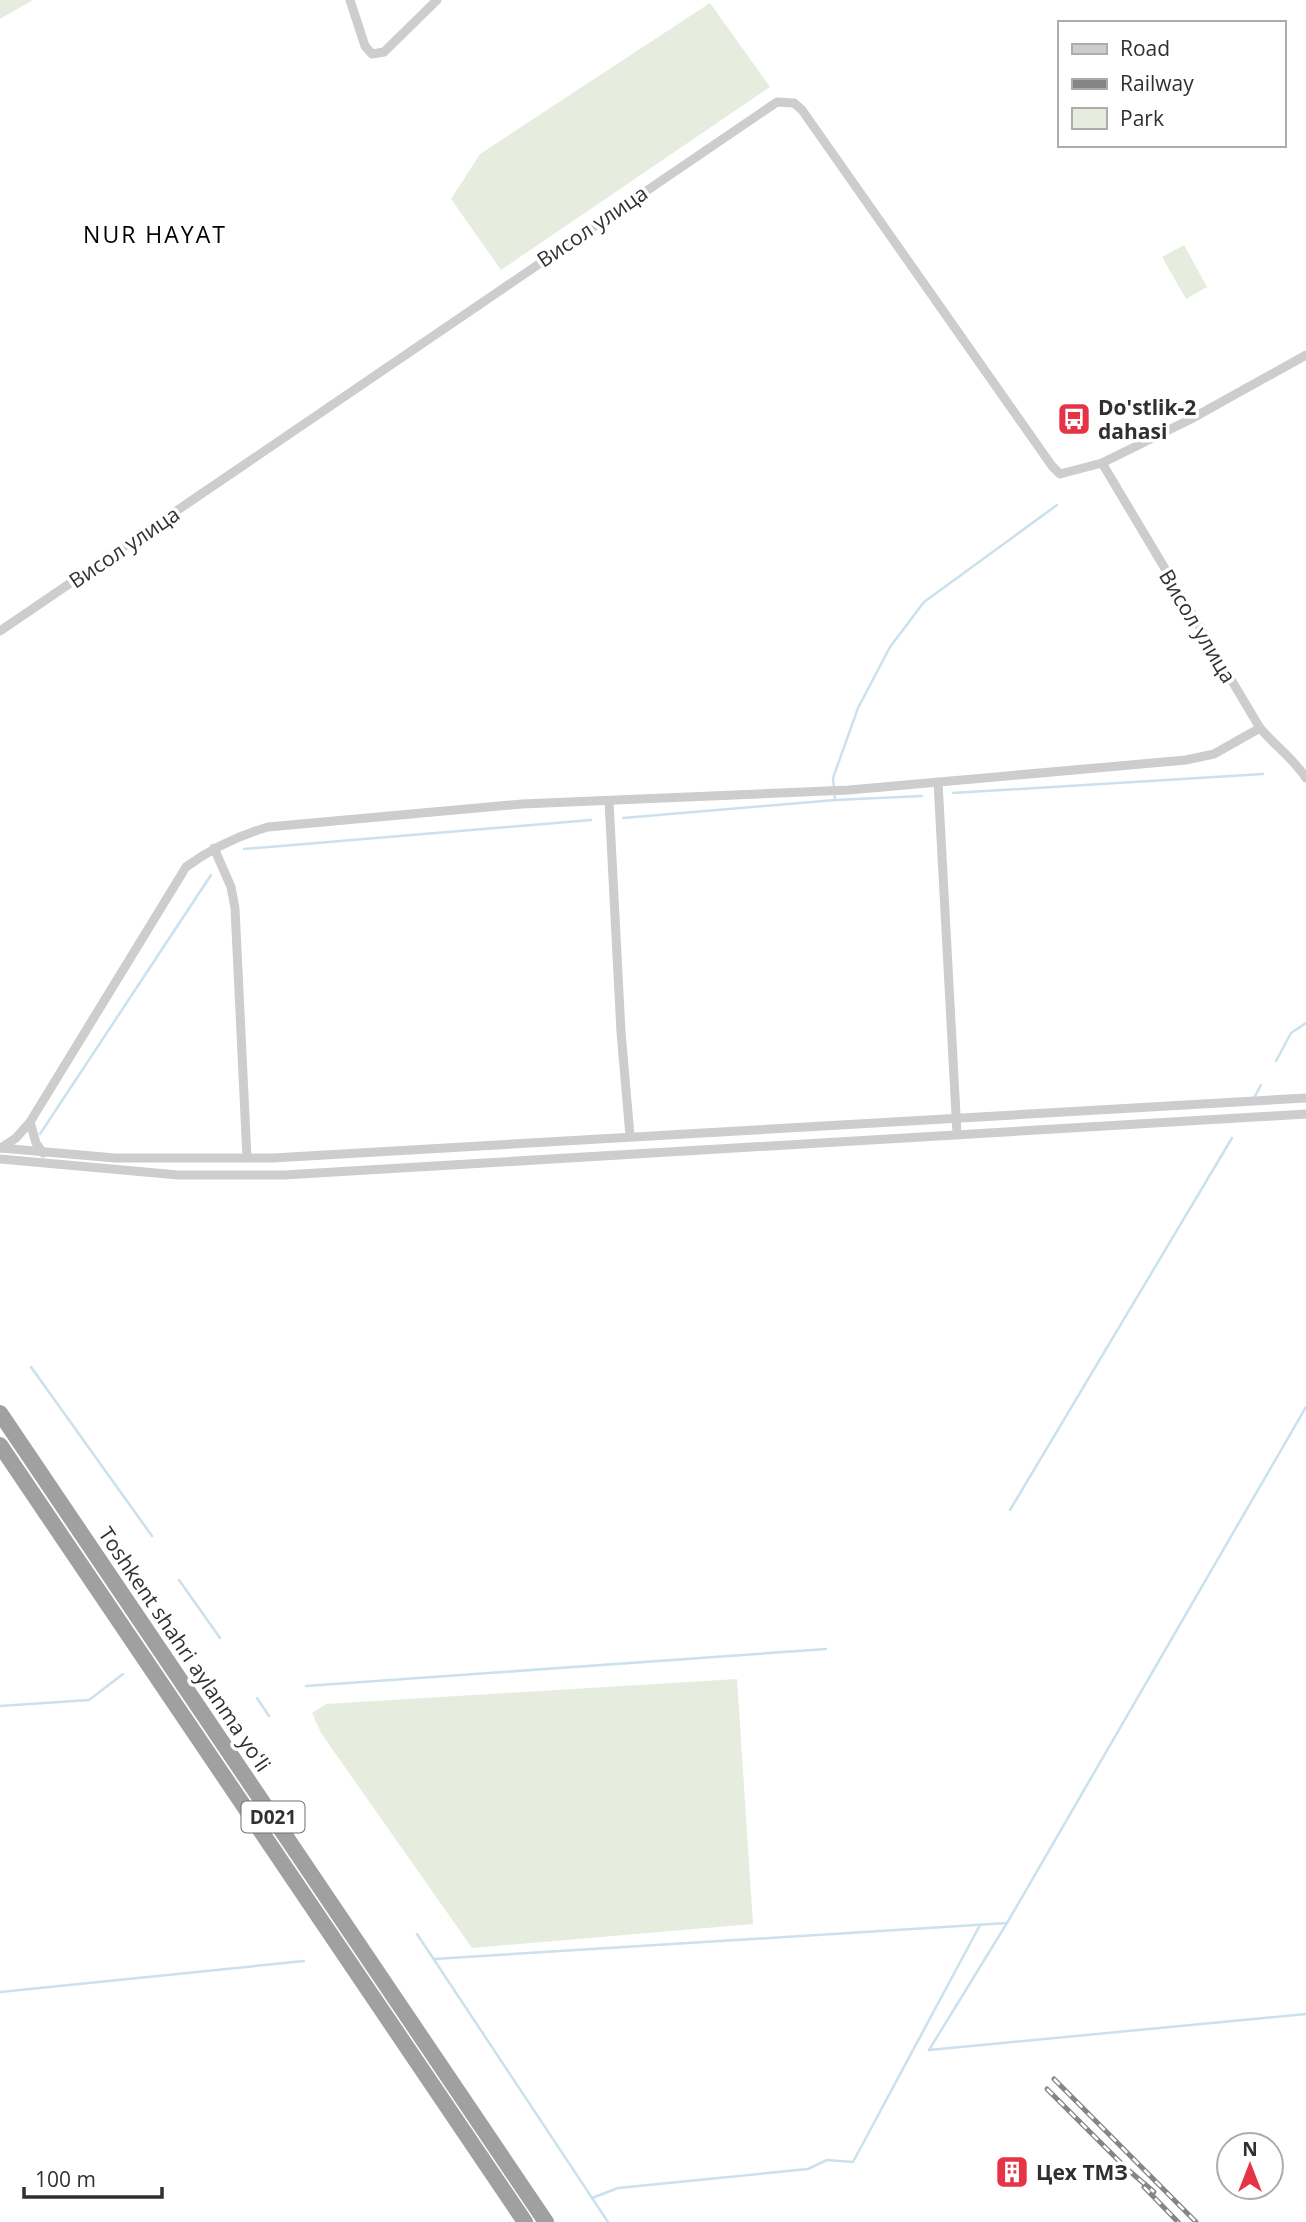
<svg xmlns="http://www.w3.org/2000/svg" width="1306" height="2222" viewBox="0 0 1306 2222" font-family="'Open Sans',sans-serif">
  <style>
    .green { fill: #e7edde }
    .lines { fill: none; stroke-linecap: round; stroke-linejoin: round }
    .stream { stroke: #cbe1ed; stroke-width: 2.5 }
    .minor { stroke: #cdcdcd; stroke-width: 9 }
    .trunk { stroke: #a0a0a0; stroke-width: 16 }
    .rail-casing { stroke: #858585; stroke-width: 5 }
    .rail { stroke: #fff; stroke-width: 2.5; stroke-dasharray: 8; stroke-linecap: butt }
    .labels { text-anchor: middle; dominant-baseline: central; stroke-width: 7; stroke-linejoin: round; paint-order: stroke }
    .shield { fill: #fff; stroke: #6e6e6e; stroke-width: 2 }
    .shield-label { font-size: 19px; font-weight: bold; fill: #303030 }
    .street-label { font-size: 21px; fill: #303030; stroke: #fff }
    .poi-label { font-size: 21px; font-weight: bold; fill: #303030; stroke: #fff; text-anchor: start }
    .neighbourhood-label { font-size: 23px; letter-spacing: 2px; fill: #000; stroke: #fff }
  </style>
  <rect width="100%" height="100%" fill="#fff"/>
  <!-- green -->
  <g class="green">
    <path d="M0 0H33L0 19Z"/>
    <path d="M710 3 770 87 501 270 451 199 480 154Z"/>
    <path d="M1184 245 1207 287 1186 299 1162 257Z"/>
    <path d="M737 1679 753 1924 472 1948 321 1733 312 1713 326 1704Z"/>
  </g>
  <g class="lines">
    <!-- stream -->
    <g class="stream">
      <path d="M953 793 1263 774"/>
      <path d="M835 800 833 778 858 708 890 647 924 602 1057 505"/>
      <path d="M623 818 835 800 922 796"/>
      <path d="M244 849 591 820"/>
      <path d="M1276 1061 1291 1033 1306 1023"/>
      <path d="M1255 1096 1261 1085"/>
      <path d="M40 1134 211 875"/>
      <path d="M31 1367 152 1536"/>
      <path d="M1010 1510 1232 1138"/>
      <path d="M179 1580 220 1638"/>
      <path d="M306 1686 826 1649"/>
      <path d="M257 1698 269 1716"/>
      <path d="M0 1706 89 1700 123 1674"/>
      <path d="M417 1934 608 2222"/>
      <path d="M434 1959 1007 1923"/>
      <path d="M0 1992 304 1961"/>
      <path d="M929 2050 1007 1923 1306 1407"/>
      <path d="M929 2050 1306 2014"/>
      <path d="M592 2198 618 2188 808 2169 827 2160 853 2162 980 1925"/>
    </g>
    <!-- minor -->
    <g class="minor">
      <path d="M350 0 365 46 372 54 384 52 437 0"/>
      <path d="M1102 463 1260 728C1275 746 1293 758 1306 778"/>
      <path d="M0 631 777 102 794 103 802 110 1052 466 1060 474 1102 463 1191 419 1306 355"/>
      <path d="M938 782 957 1133"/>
      <path d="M609 801 621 1032 630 1136"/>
      <path d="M214 848 231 887 235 908 247 1158"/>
      <path d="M30 1122 36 1143 43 1153"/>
      <path d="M1 1148 16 1138 30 1122 186 867C212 848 237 836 268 827L522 804 849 790 1186 760 1214 754 1260 728"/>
      <path d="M1 1148 115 1158H273L1306 1098"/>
      <path d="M0 1159 178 1175H284L1306 1114"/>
    </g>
    <!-- trunk -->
    <g class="trunk">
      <path d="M0 1413 546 2222"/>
      <path d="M0 1445 525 2222"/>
    </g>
    <defs>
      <g id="rail">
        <path d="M1054 2079 1196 2222"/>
        <path d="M1047 2089 1127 2169 1154 2192"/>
        <path d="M1144 2187 1178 2222"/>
      </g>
    </defs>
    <!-- rail casing -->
    <use href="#rail" class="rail-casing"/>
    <!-- rail -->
    <use href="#rail" class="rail"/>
  </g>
  <!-- icons -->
  <defs>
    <symbol id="bus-square" viewBox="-11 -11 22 22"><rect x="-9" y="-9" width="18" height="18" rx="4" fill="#e63345" stroke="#fff"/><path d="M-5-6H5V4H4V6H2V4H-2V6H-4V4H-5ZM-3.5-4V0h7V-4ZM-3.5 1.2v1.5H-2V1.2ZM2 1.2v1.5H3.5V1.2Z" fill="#fff"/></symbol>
    <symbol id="building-square" viewBox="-11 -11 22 22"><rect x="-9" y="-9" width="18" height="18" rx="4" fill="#e63345" stroke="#fff"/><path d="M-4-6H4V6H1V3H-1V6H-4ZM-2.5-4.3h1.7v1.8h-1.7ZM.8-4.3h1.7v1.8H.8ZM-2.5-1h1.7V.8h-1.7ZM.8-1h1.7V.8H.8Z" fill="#fff"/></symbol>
  </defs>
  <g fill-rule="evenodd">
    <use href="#bus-square" x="1055" y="400" width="38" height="38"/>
    <use href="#building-square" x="993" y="2153" width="38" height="38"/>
  </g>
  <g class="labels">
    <!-- shield labels -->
    <rect class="shield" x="241.5" y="1801.5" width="63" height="31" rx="5"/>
    <g class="shield-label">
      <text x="273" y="1817">D021</text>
    </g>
    <!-- street labels -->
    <g class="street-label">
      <text transform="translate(592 226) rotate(-34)">Висол улица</text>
      <text transform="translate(124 547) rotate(-34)">Висол улица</text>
      <text transform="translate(1198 626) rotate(59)">Висол улица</text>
      <text transform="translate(185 1649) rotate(56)">Toshkent shahri aylanma yoʻli</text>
    </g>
    <!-- poi labels -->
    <g class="poi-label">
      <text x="1098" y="407">Do'stlik-2<tspan x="1098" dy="24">dahasi</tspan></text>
      <text x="1036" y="2172">Цех ТМЗ</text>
    </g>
    <!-- neighbourhood labels -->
    <g class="neighbourhood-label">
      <text x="155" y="234">NUR HAYAT</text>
    </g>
  </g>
  <!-- legend -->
  <rect x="1058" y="21" width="228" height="126" fill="#ffffff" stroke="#acacac" stroke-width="2"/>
  <rect x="1072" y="44" width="35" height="10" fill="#cdcdcd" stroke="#acacac" stroke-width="2"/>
  <text x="1120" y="56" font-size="21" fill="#303030">Road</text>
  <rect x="1072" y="79" width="35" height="10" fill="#858585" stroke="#acacac" stroke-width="2"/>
  <text x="1120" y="91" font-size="21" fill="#303030">Railway</text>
  <rect x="1072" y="108" width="35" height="21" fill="#e7edde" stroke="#acacac" stroke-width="2"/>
  <text x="1120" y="126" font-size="21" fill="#303030">Park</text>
  <!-- north arrow -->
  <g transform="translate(1250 2166)"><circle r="33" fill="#ffffff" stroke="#acacac" stroke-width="2"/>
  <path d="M0-5L12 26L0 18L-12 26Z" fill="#e63345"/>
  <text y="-10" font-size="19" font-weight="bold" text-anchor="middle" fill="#303030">N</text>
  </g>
  <!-- scale -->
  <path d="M24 2187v10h138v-10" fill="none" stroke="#303030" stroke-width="3.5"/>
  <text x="35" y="2187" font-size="21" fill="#303030" stroke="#ffffff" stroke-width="5" paint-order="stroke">100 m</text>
</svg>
